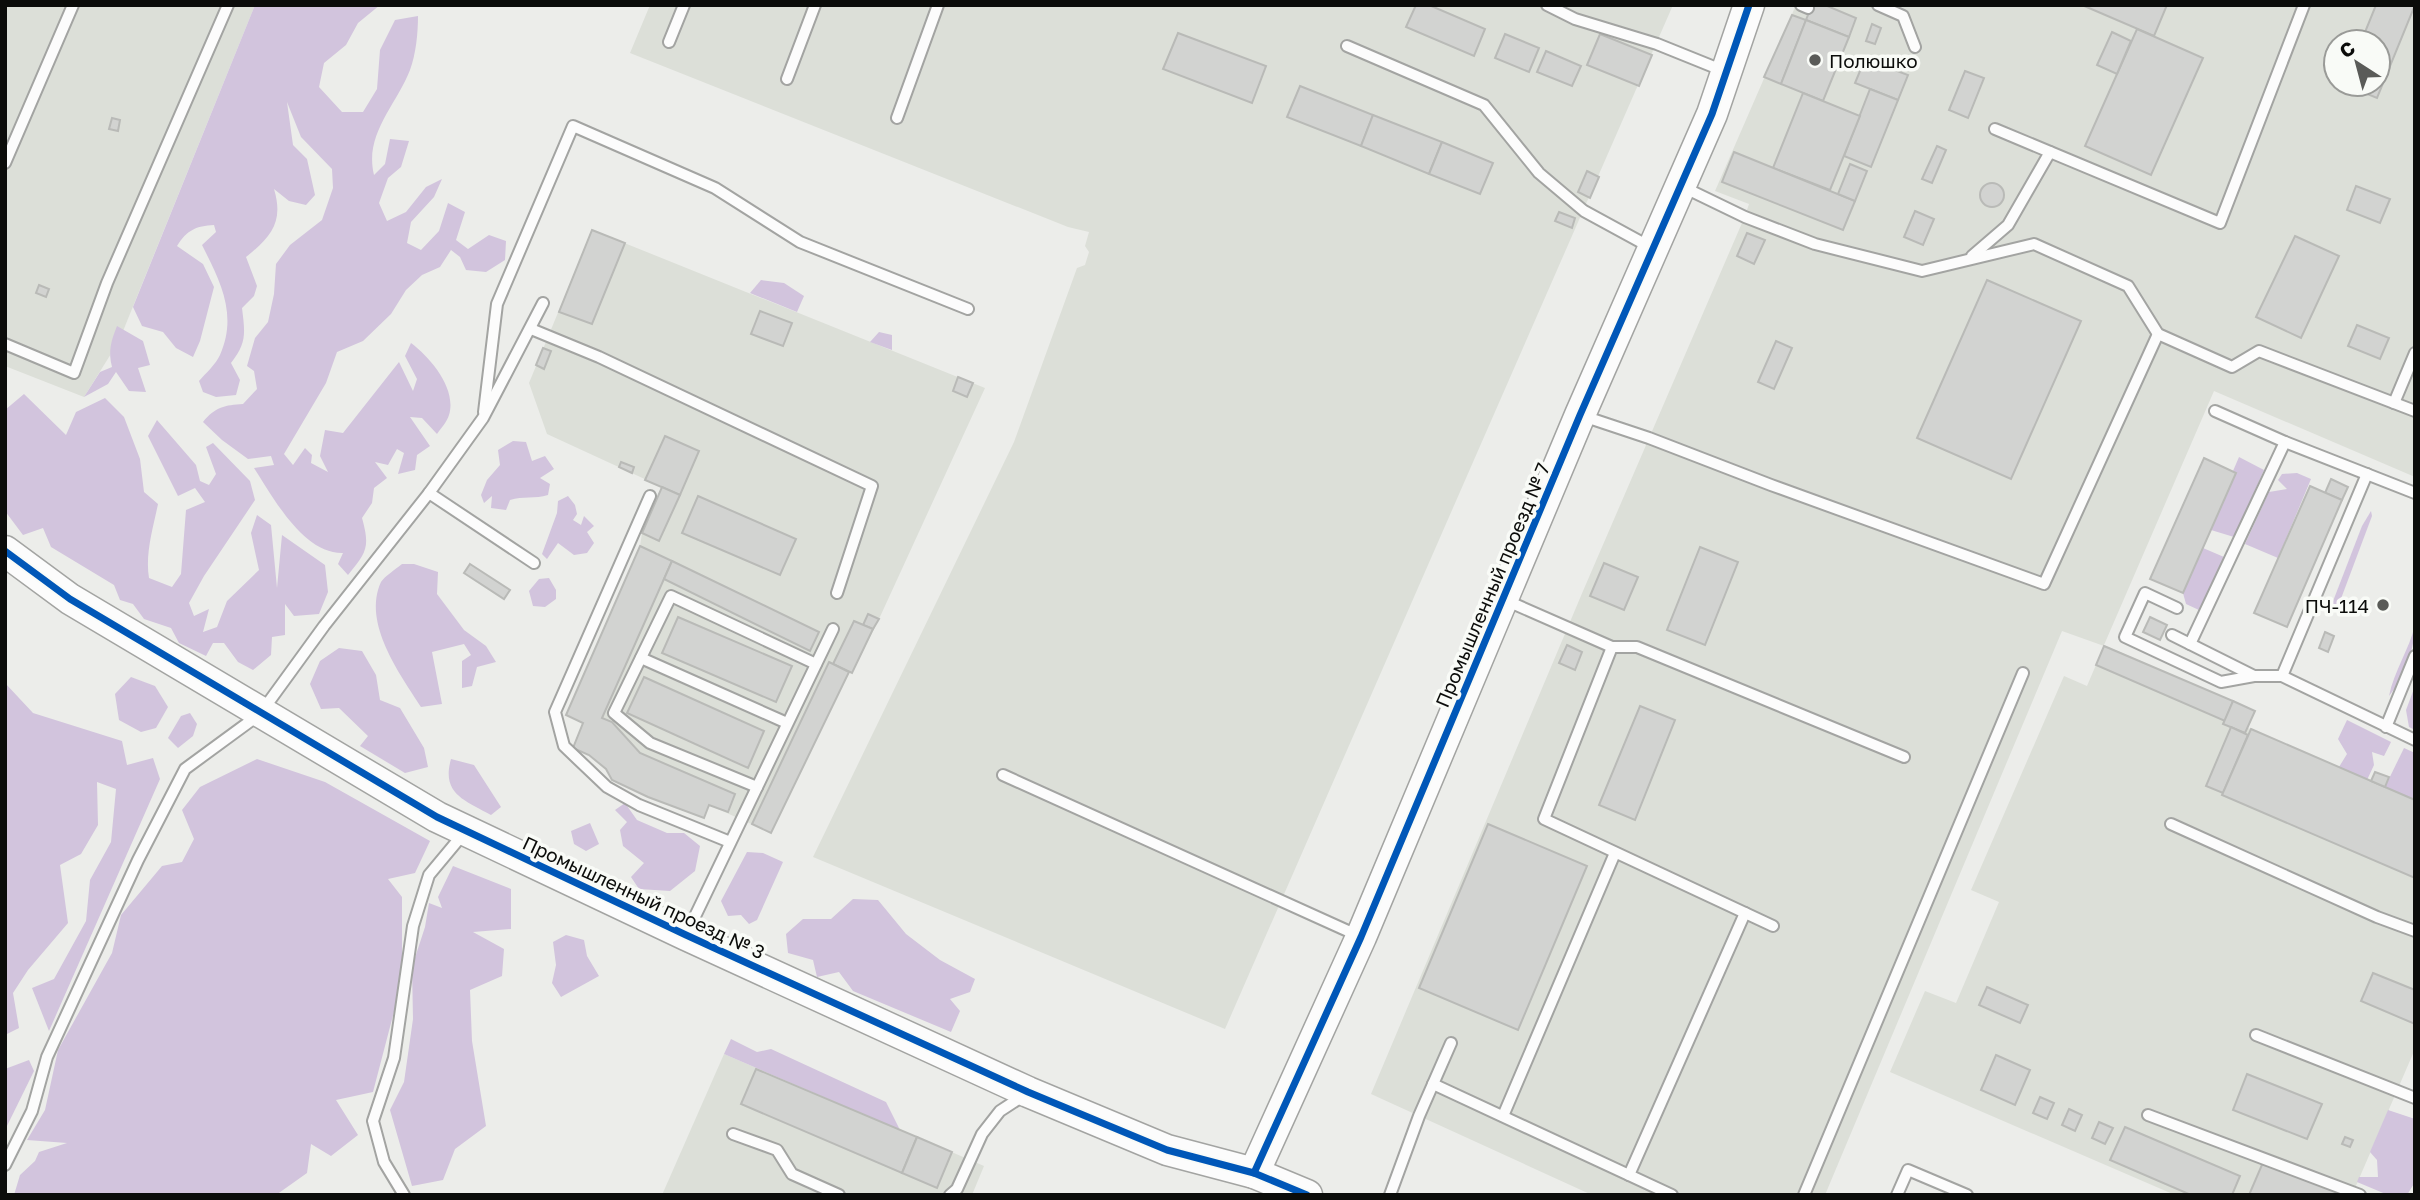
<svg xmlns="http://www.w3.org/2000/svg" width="2420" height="1200" viewBox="0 0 2420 1200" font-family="'Golos Text',sans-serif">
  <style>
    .built { fill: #dcdfd8; fill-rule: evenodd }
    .forest { fill: #d2c4dd }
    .building { fill: #d2d3d1; stroke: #b9bab7; stroke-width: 2 }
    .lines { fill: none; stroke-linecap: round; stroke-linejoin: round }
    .lane-casing { stroke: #a3a4a2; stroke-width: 14 }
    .secondary-casing { stroke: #a3a4a2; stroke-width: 33 }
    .lane { stroke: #fcfcfc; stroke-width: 10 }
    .secondary { stroke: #fcfcfc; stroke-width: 30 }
    .cycleway-casing { stroke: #f9fbf7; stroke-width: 11 }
    .cycleway { stroke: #0057b8; stroke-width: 7 }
    .poi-dot { fill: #5a5b58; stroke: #f9fbf7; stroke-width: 2.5 }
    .labels { text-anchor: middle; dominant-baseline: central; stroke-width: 7; stroke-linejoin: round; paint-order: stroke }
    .poi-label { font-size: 19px; fill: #0b0c0a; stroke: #f9fbf7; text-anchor: start }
    .street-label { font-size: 19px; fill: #0b0c0a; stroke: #f9fbf7 }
  </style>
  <rect width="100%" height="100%" fill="#ecedea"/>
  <!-- built -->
  <g class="built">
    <path d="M5 5H255L119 341 84 397 5 366Z"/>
    <path d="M650 5H1673L1225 1029 813 857 1014 442 1077 268 1085 265 1089 252 1085 246 1089 232 1068 227 630 53Z"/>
    <path d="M1796 5H2415V477L2214 391 2104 645 2255 711 2248 728 2251 729 2223 795 2415 878V1049L2352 1195H2175L1890 1072 1925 991 1956 1003 1999 902 1971 890 2064 676 2087 686 2104 646 2062 631 1825 1195H1592L1371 1094 1583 591 1745 216 1749 204 1715 191ZM2336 42H2378V84H2336Z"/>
    <path d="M592 230 985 388 879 619 852 673 849 672 771 833 709 805 704 818 648 797 612 780 606 769 589 755 573 748 583 723 566 715 640 546 642 533 662 487 547 434 529 383Z"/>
    <path d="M724 1054 984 1166 972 1195H662Z"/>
  </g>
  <!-- forest -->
  <g class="forest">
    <path d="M255 5H380L358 23 346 45 324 63 319 87 342 112H363L377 89 380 50 395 20 418 16C418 33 416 54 410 70 396 106 364 134 374 175L385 164 390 139 409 141 401 167 388 178 379 203 387 221 406 212 426 187 442 179 434 197 411 222 407 243 421 250 439 231 448 203 465 212 456 240 468 249 489 235 506 241 505 260 486 272 466 270 460 257 451 250 440 267 422 275 406 290 391 314 363 341 337 352 326 383 284 454 293 465 305 448 312 455 311 463 328 472 320 456 325 430 343 433 399 362 413 391 417 379 405 356 411 343C431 358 457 389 449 415 447 422 441 428 437 434L422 418 410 417 430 446 417 455 415 470 398 474 404 453 397 449 388 465 375 462 387 478 374 488 372 503 362 518C370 547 367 552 348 575L338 564 343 553C303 554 273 497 254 468L274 465 271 456 248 459 222 440 203 422C215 407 225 405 243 404L257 389 254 371 247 366 255 338 268 322 274 294 276 264 290 245 322 220 333 188 332 169 301 137 287 102 293 145 307 159 315 195 306 205 289 201 274 189C284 222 271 237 246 257L257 286 254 296 242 308C245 333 247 343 231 363L240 380 236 395 216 397 203 392 199 381C206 373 216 364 220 355 238 314 220 281 202 245L216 232 214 225C196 226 187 230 177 246L203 264 214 287 200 341 193 357 176 348 163 332 142 326 133 307Z"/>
    <path d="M761 280 784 283 804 296 797 312 750 293Z"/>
    <path d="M117 326 143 341 150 365 138 368 146 392 129 391 116 372 108 384 84 397 100 372 112 367C108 351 111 341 117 326Z"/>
    <path d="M879 332 892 335V350L870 342Z"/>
    <path d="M24 394 66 435 76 412 105 398 124 417 140 459 144 492 158 504C153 528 145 554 149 578L172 587 181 574 186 510 205 502 195 488 178 496 148 436 157 420 196 465 200 481 209 485 216 474 206 447 213 443 250 481 255 500 204 576 189 603 194 616 209 609 203 632 217 627 227 601 259 570 251 533 257 515 271 525 277 588 282 535 325 565 328 592 319 614 294 616 285 604V635L272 637 271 655 253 670 238 662 224 643H213L206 656 179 643 171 628 144 619 133 604 120 600 114 585 51 547 43 528 23 535 5 511V410Z"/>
    <path d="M513 441 526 442 532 461 545 456 554 469 540 478 550 484 548 495C535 499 523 496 510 500L506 510 491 508 492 496 484 503 481 495 487 480 500 465 498 450Z"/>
    <path d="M2239 457 2264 470 2234 537 2211 530 2236 473 2233 471Z"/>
    <path d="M2297 473 2311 479 2278 558 2245 544 2269 492 2287 489 2278 480 2282 474Z"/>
    <path d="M568 496 575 505 577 514 573 520 581 525 584 516 594 526 587 532 594 543 587 553 574 555 558 543 547 559 542 554 557 513 558 501Z"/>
    <path d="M2371 511 2372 516 2339 604 2330 609 2362 526Z"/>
    <path d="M2203 548 2224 557 2199 610 2186 604 2183 593Z"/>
    <path d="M402 564H414L438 572 437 594 464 630 486 646 496 662 477 667 472 686 462 688V661L471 655 464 644 432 652 442 704 421 707C400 674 362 623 381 582 385 576 396 569 402 564Z"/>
    <path d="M549 578 556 590V599L545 607 533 606 529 591 539 579Z"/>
    <path d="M2415 625C2415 648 2404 678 2389 696 2394 671 2409 650 2415 625Z"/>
    <path d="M339 648 362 651 376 675 380 700 400 708 424 748 428 767 405 773 360 746 368 736 339 708 321 709 310 684 320 661Z"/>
    <path d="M131 677 155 686 168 707 156 728 141 732 119 720 115 694Z"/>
    <path d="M5 683 33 713 122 741 127 765 153 758 160 779 49 1031 32 988 54 979 86 921 90 880 111 842 116 789 97 782 98 825 81 854 60 865 68 923 28 970 13 993 19 1028 5 1035Z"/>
    <path d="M2415 686V730L2409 727 2406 710Z"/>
    <path d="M190 713 197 724 193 736 178 748 168 738 181 716Z"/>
    <path d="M2347 720 2391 742 2384 756 2372 752 2374 765 2367 780 2339 767 2347 754 2338 739Z"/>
    <path d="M2404 748 2415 753V800L2385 787Z"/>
    <path d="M257 759 325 782 430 841 415 873 388 879 402 897V981L373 1092 336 1100 358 1135 331 1156 311 1144 307 1173 276 1195H14L20 1175 35 1161 39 1152 67 1143 27 1140 45 1110 58 1050 112 953 121 915 162 866 182 862 194 839 182 810 200 787Z"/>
    <path d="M451 759 474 765 501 807 491 815C465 800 441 794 451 759Z"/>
    <path d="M625 803 637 820 667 833H684L700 846 695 871 670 891 639 889 631 877 644 863 623 846 620 830 627 822 615 810Z"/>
    <path d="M590 823 599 844 586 851 574 844 571 831Z"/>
    <path d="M747 852 763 853 783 862 757 920 749 924 741 915 728 916 721 901Z"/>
    <path d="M453 866 511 889V929L473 932 504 949 502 976 470 990 472 1041 486 1126 455 1149 443 1180 412 1186 390 1110 404 1082 413 1019 412 967 425 927 429 903 442 908 438 897Z"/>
    <path d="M853 899 878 900 906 934 940 960 975 979 970 992 950 999 960 1011 951 1032 853 991 839 972 817 977 813 960 788 953 786 934 803 919H831Z"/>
    <path d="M566 935 584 940 587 956 599 976 561 997 552 983 556 965 553 942Z"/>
    <path d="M731 1039 757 1052 771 1049 886 1102 900 1130 724 1054Z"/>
    <path d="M29 1060 34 1071 5 1130V1069Z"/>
    <path d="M2388 1110 2415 1119V1182L2407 1195H2388L2357 1182 2359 1177H2378L2377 1160 2370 1152Z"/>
  </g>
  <!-- building -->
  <g class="building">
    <path d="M1416 5H1429L1485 29 1474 56 1406 27Z"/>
    <path d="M1812 5H1825L1856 18 1849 37 1806 20Z"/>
    <path d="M2082 5H2167L2154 36Z"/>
    <path d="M2376 5H2415L2377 98 2343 84H2378V42H2361Z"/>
    <path d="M1792 15 1806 20 1781 84 1764 77Z"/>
    <path d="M1806 20 1849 37 1823 101 1781 84Z"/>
    <path d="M1872 24 1881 28 1875 44 1866 41Z"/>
    <path d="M2137 29 2203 58 2151 175 2085 146Z"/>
    <path d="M2112 32 2131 41 2117 74 2097 65Z"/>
    <path d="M1178 33 1266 66 1252 103 1163 69Z"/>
    <path d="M1505 34 1539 48 1529 72 1495 58Z"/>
    <path d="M1600 34 1652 55 1639 86 1587 65Z"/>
    <path d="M1546 51 1581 66 1572 86 1537 72Z"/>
    <path d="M1865 59 1908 75 1898 100 1855 83Z"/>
    <path d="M1965 71 1984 78 1968 118 1949 110Z"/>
    <path d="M1300 86 1373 115 1361 146 1287 117Z"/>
    <path d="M1870 89 1898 100 1871 167 1844 156Z"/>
    <path d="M1803 93 1860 116 1830 190 1773 168Z"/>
    <path d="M1373 115 1442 142 1429 174 1361 146Z"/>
    <path d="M112 118 120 120 118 131 109 129Z"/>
    <path d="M1442 142 1493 163 1480 194 1429 174Z"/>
    <path d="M1937 146 1946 150 1932 183 1922 179Z"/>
    <path d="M1734 152 1855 201 1843 230 1722 182Z"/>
    <path d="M1850 164 1867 171 1855 201 1838 194Z"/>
    <path d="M1587 171 1599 177 1590 198 1578 192Z"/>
    <circle cx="1992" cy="195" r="12"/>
    <path d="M2356 186 2390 199 2380 223 2347 210Z"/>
    <path d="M1915 211 1934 219 1923 245 1904 237Z"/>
    <path d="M1559 212 1575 218 1572 228 1555 221Z"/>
    <path d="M592 230 625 243 592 324 559 312Z"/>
    <path d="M1747 233 1765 240 1754 264 1737 256Z"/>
    <path d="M2295 236 2339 256 2301 338 2256 317Z"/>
    <path d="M1987 280 2081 321 2011 479 1917 438Z"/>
    <path d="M39 285 49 289 46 297 36 293Z"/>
    <path d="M760 311 792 323 783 346 751 334Z"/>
    <path d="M2357 325 2389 338 2380 359 2348 346Z"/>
    <path d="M1776 341 1792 348 1774 389 1758 382Z"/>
    <path d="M543 348 551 351 544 369 536 365Z"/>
    <path d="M958 377 973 383 967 397 953 391Z"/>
    <path d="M665 436 699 451 680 495 645 480Z"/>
    <path d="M2204 458 2236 473 2183 593 2150 579Z"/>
    <path d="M621 462 634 467 632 473 619 467Z"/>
    <path d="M2331 479 2348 487 2342 500 2325 493Z"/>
    <path d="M2310 486 2342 500 2287 627 2254 613Z"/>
    <path d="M662 487 680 495 659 541 642 533Z"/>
    <path d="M698 496 796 539 780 575 682 533Z"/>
    <path d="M640 546 672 561 602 718 612 722 640 753 735 794 728 812 709 805 704 818 648 797 612 780 606 769 589 755 573 748 583 723 566 715Z"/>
    <path d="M1700 547 1738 562 1705 645 1667 630Z"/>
    <path d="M672 561 819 632 810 651 664 579Z"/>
    <path d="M1604 563 1638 577 1624 610 1590 596Z"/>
    <path d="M470 564 510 590 504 599 464 573Z"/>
    <path d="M868 614 879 619 873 629 863 625Z"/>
    <path d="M678 617 792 666 776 702 662 653Z"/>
    <path d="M2150 617 2167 625 2160 640 2143 632Z"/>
    <path d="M854 621 873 629 852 673 833 664Z"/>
    <path d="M2325 632 2334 636 2328 652 2319 648Z"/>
    <path d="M1567 645 1582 652 1575 670 1559 663Z"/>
    <path d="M2104 646 2233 701 2225 721 2096 665Z"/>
    <path d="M829 662 849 672 771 833 752 824Z"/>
    <path d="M644 677 764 731 748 768 627 713Z"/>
    <path d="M2233 701 2255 711 2245 733 2223 724Z"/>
    <path d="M1640 706 1675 720 1635 820 1599 805Z"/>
    <path d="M2231 727 2248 735 2223 793 2206 786Z"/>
    <path d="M2251 729 2415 800V878L2222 795Z"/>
    <path d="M2375 772 2389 777 2385 787 2371 781Z"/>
    <path d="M1488 824 1587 866 1518 1030 1419 988Z"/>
    <path d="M2373 973 2415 990V1024L2361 1001Z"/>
    <path d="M1987 987 2028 1005 2020 1023 1979 1005Z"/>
    <path d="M1996 1055 2030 1070 2015 1105 1981 1090Z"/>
    <path d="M756 1069 917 1137 902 1173 741 1104Z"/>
    <path d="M2247 1074 2322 1104 2307 1139 2233 1110Z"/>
    <path d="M2040 1097 2054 1103 2047 1119 2033 1113Z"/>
    <path d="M2069 1109 2082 1115 2075 1131 2062 1125Z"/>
    <path d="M2099 1122 2113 1128 2105 1144 2092 1138Z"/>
    <path d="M2125 1127 2240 1176 2232 1195H2191L2110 1160Z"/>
    <path d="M917 1137 952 1152 937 1188 902 1173Z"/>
    <path d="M2345 1137 2353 1140 2350 1147 2342 1144Z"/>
    <path d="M2264 1160 2344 1195H2249Z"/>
  </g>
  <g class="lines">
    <defs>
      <g id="lane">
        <path d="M1547 5 1575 19 1657 44 1724 71"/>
        <path d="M1801 5 1808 8"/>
        <path d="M1878 5 1903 16 1915 47"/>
        <path d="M669 42 684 5"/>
        <path d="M1347 46 1484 105 1539 173 1584 211 1650 247"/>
        <path d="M787 79 815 5"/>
        <path d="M897 118 938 5"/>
        <path d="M1995 129 2220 223 2304 5"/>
        <path d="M5 163 73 5"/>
        <path d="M1683 187 1745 217 1815 244 1922 271 2034 244 2128 286 2158 334 2232 367 2259 351 2415 411"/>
        <path d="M1972 256 2008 225 2050 152"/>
        <path d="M531 329 599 357 872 486 837 593"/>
        <path d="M5 344 74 373 107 283 228 5"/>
        <path d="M2394 403 2415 353"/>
        <path d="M2215 411 2285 442 2415 493"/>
        <path d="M484 412 497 304 573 126 715 188 800 242 968 309"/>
        <path d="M1583 416 1649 438 1771 485 2044 584 2158 334"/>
        <path d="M429 493 534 563"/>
        <path d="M650 496 555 712 564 746 607 787 639 805 730 842"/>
        <path d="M1505 600 1612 647H1637L1904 757"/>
        <path d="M2177 608 2145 593 2125 637 2221 682 2254 676"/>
        <path d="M2172 635 2254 676H2282L2415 740"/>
        <path d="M2190 644 2285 442"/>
        <path d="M1612 647 1544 819 1773 926"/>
        <path d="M641 658 787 723"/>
        <path d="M2282 676 2367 474"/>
        <path d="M2386 727 2415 656"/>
        <path d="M1003 775 1359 936"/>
        <path d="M757 787 650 743 614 713 671 596 816 664"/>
        <path d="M2171 824 2377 917 2415 931"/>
        <path d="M687 933 833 629"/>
        <path d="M2256 1035 2415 1098"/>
        <path d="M1433 1084 1672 1195"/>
        <path d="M2148 1115 2360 1195"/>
        <path d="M1503 1116 1615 853"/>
        <path d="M733 1134 777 1150 792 1174 839 1195"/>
        <path d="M5 1165 32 1111 47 1057 138 860 185 769 260 714 324 626 429 493 483 418 543 303"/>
        <path d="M1629 1175 1745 913"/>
        <path d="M404 1195 384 1162 373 1121 394 1058 413 926 429 875 464 833"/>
        <path d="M950 1195 957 1189 982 1134 1000 1111 1026 1094"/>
        <path d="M1390 1195 1419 1116 1451 1043"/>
        <path d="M1804 1195 2023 673"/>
        <path d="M1897 1195 1908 1170 1967 1195"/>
      </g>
      <g id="secondary">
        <path d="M5 551 70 599 437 817 686 935 1028 1092 1167 1150 1254 1173 1307 1195"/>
        <path d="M1254 1173 1361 937 1580 415 1712 114 1749 5"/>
      </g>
    </defs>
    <!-- lane casing -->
    <use href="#lane" class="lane-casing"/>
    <!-- secondary casing -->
    <use href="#secondary" class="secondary-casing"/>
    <!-- lane -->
    <use href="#lane" class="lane"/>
    <!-- secondary -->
    <use href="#secondary" class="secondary"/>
    <defs>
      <g id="cycleway">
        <path d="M5 551 70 599 437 817 686 935 1028 1092 1167 1150 1254 1173 1307 1195"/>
        <path d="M1254 1173 1361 937 1580 415 1712 114 1749 5"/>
      </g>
    </defs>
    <!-- cycleway casing -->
    <use href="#cycleway" class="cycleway-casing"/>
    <!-- cycleway -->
    <use href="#cycleway" class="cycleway"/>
  </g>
  <!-- markers -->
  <g class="poi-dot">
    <circle cx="1815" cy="60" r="7"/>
    <circle cx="2383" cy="605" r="7"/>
  </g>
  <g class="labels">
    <!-- poi labels -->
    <g class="poi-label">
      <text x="1829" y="60">Полюшко</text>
      <text x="2369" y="605" text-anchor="end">ПЧ-114</text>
    </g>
    <!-- street labels -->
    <g class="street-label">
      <text transform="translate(1492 585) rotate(-67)">Промышленный проезд № 7</text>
      <text transform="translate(644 897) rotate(25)">Промышленный проезд № 3</text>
    </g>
  </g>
  <!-- border -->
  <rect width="2420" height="1200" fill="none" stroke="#0b0c0a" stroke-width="14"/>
  <!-- north arrow -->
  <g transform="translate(2357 63) rotate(324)"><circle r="33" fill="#f9fbf7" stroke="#9a9b98" stroke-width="2"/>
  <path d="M0-5L12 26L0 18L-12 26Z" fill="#5a5b58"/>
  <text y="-10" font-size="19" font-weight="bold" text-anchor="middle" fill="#0b0c0a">С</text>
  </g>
</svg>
